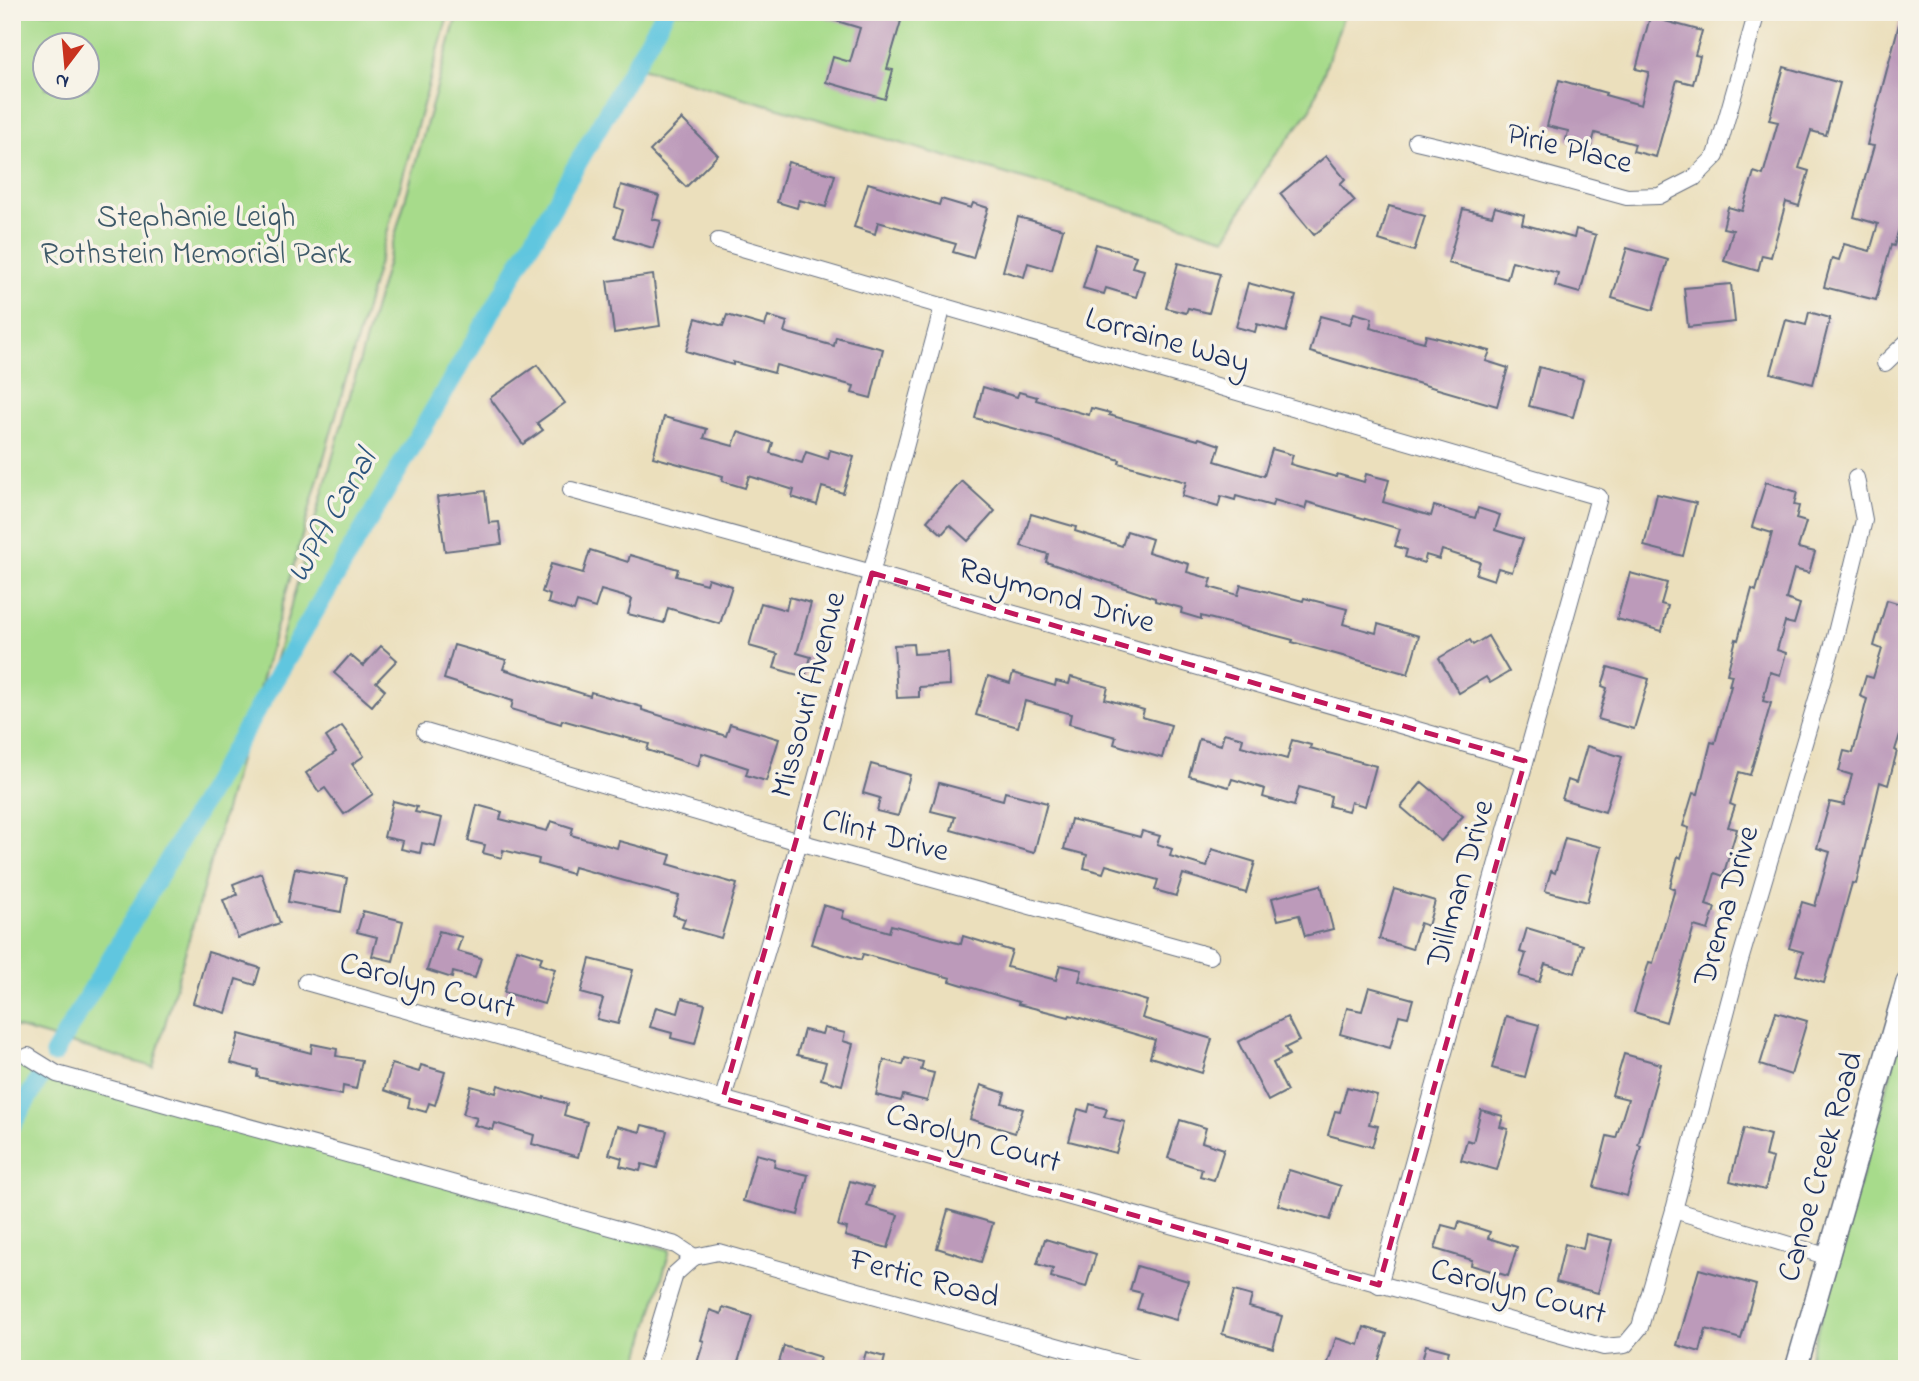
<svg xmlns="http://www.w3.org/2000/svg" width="1919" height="1381" viewBox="0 0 1919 1381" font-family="'Indie Flower',sans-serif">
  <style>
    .green { fill: #a7db8b; stroke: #618574; stroke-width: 2; fill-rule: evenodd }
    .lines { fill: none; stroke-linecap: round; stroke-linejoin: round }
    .canal { stroke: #61c6df; stroke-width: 19 }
    .building { fill: #bc9aba }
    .minor-casing { stroke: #646d7f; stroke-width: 18 }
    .secondary-casing { stroke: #646d7f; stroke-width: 24 }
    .minor { stroke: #fff; stroke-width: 16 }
    .secondary { stroke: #fff; stroke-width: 21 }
    .marked { fill: none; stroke: #c2185b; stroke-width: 5; stroke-dasharray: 14 9; stroke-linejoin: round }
    .labels { text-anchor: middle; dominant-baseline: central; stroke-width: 7; stroke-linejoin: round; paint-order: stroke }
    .street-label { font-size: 32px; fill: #1b2f5e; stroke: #f7f3e8 }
    .park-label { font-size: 32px; fill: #3e5a69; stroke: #f7f3e8 }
    .water-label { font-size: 33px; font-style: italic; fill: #2c557e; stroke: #f7f3e8 }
  </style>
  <rect width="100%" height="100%" fill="#f7f3e8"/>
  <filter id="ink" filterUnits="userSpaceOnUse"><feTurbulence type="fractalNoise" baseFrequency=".0143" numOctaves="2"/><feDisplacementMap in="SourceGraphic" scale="14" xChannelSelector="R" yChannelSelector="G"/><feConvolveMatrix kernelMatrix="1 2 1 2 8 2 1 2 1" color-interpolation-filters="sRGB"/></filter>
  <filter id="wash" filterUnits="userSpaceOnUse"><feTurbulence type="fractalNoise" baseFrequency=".00686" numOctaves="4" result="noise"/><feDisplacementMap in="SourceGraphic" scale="28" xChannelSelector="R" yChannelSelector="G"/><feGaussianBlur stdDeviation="1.57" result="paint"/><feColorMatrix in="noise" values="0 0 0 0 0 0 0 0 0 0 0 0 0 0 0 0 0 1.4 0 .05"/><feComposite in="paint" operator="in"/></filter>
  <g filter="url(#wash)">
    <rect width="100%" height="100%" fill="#ebdfbc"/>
    <!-- green -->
    <g class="green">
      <path d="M12 12H449L153 1067 12 1026ZM46 46H88V88H46Z"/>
      <path d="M458 12H1345L1311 109 1264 170 1226 238 631 65 271 676Z"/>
      <path d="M1907 1017V1369H1806Z"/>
      <path d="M12 1061 670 1250 636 1369H12Z"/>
    </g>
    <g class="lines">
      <!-- canal -->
      <g class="canal">
        <path d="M54 1054 498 301 665 12"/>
        <path d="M12 1125 39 1079"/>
      </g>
    </g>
    <g id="blocks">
      <!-- building -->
      <g class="building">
        <path d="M821 12H871L901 21 887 69 893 70 885 99 826 82 833 57 850 62 860 28 820 16Z"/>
        <path d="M1902 13H1907V200L1894 246 1891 245 1876 300 1824 287 1832 258 1839 260 1844 244 1870 251 1878 224 1854 217 1874 146 1867 145Z"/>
        <path d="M1650 17 1702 31 1695 55 1700 56 1693 84 1677 80 1656 157 1633 151 1635 144 1595 133 1591 147 1566 140 1568 131 1547 126 1559 80 1606 93 1605 95 1641 105 1649 72 1636 69Z"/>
        <path d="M1784 67 1840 83 1826 135 1811 131 1799 168 1809 171 1799 206 1786 202 1771 257 1762 255 1758 271 1724 261 1733 230 1723 228 1728 207 1742 211 1754 172 1763 175 1778 122 1769 120Z"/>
        <path d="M682 119 718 155 686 187 650 151Z"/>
        <path d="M1326 156 1345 179 1340 184 1355 201 1314 235 1280 194Z"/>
        <path d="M788 162 835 175 826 207 799 200 797 208 777 202Z"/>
        <path d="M868 183 939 205 941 199 971 208 973 203 988 208 973 258 953 252 956 244 878 222 875 234 854 227Z"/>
        <path d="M621 185 659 196 652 219 661 221 653 248 615 237 623 210 615 207Z"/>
        <path d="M1389 206 1425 216 1414 251 1379 240Z"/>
        <path d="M1495 207 1524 215 1522 224 1574 238 1576 229 1596 235 1580 293 1555 286 1558 273 1512 261 1507 279 1448 263 1463 209 1492 216Z"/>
        <path d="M1018 217 1063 229 1052 270 1028 263 1024 277 1003 271Z"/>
        <path d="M1096 244 1136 256 1132 267 1144 270 1136 297 1106 288 1104 294 1083 288Z"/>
        <path d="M1627 248 1668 260 1653 310 1612 298Z"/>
        <path d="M1178 263 1220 274 1209 313 1188 308 1186 313 1166 308Z"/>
        <path d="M653 275 660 326 614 333 607 281Z"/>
        <path d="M1248 283 1296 296 1286 332 1257 324 1255 332 1236 327Z"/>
        <path d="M1731 284 1735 322 1688 327 1684 288Z"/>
        <path d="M1809 312 1830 318 1813 384 1771 373 1786 320 1806 325Z"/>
        <path d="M1354 313 1372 318 1370 328 1424 342 1426 335 1490 351 1486 361 1508 368 1497 406 1310 352 1320 316 1350 324Z"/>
        <path d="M727 315 765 326 768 316 787 322 784 332 834 346 836 337 883 349 871 398 852 393 854 386 776 365 774 373 733 362V365L686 351 696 318 723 326Z"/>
        <path d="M537 365 565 403 537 423 543 430 523 444 490 398Z"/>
        <path d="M1539 367 1583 379 1573 417 1529 406Z"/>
        <path d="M983 387 1017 397 1019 392 1037 397 1036 400 1089 415 1091 408 1110 413 1109 415 1198 440 1199 438 1220 445 1215 461 1264 476 1272 449 1293 455 1290 464 1336 477 1337 474 1364 482 1366 474 1389 480 1383 502 1431 516 1434 506 1475 518 1478 508 1500 515 1495 530 1523 539 1512 572 1498 568 1494 580 1476 574 1480 562 1442 550 1439 559 1426 555 1424 563 1405 557 1407 550 1395 546 1400 529 1307 502 1305 509 1274 500 1272 506 1236 496 1235 500 1221 496 1218 507 1182 496 1186 482 1119 463 1120 460 1052 439 975 418Z"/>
        <path d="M664 417 707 429 704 438 733 446 738 432 773 443 770 453 802 463 806 452 828 459 830 450 854 457 843 493 822 487 817 505 792 497 794 490 749 476 745 488 722 481 723 476 653 457Z"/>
        <path d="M962 481 995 511 968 541 950 525 942 534 927 521Z"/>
        <path d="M1766 482 1797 492 1794 505 1799 506 1796 519 1806 522 1798 548 1815 552 1809 573 1794 569 1786 599 1800 604 1794 624 1785 622 1777 650 1786 653 1780 675 1770 672 1763 701 1771 703 1750 775 1739 772 1730 804 1735 806 1728 827 1737 829 1723 876 1715 873 1706 905 1715 908 1708 930 1694 926 1666 1022 1634 1012 1649 962 1653 963 1675 889 1670 887 1678 856 1681 858 1689 828 1683 826 1693 793 1698 794 1711 742 1715 743 1731 686H1729L1732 675 1727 674 1736 639 1738 640 1752 589 1756 591 1772 533 1752 527Z"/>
        <path d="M485 491 489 523 499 522 502 544 445 551 437 497Z"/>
        <path d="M1657 494 1696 503 1683 556 1644 546Z"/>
        <path d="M1031 514 1076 527 1075 531 1122 546 1127 531 1152 539 1148 552 1189 564 1187 572 1212 579 1209 587 1238 595 1241 585 1303 601 1304 598 1347 609 1343 624 1376 633 1378 624 1419 636 1408 674 1292 642 1293 640 1201 616V619L1181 613 1182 608 1155 601V598L1046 562 1048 554 1021 546Z"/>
        <path d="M590 550 628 562 630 555 678 569 676 576 706 584 708 578 732 586 720 624 668 608 664 623 628 614 632 599 601 590 595 608 577 602 574 611 548 603 550 595 542 592 551 564 583 573Z"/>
        <path d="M1630 573 1667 583 1661 604 1668 606 1662 631 1617 619Z"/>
        <path d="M789 597 811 603 797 653 811 657 805 677 774 668 778 654 749 646 761 603 786 610Z"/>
        <path d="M1887 600 1907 606V713L1895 750 1897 751 1888 785 1880 782 1856 884 1852 883 1824 983 1796 975 1803 952 1789 948 1802 902 1815 906 1830 852 1817 848 1830 802 1844 805 1852 775 1839 771 1844 751 1853 753 1867 699 1860 696 1866 676 1873 678 1882 649 1874 646Z"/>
        <path d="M1488 636 1509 672 1490 683 1486 677 1459 693 1439 658 1470 640 1473 645Z"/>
        <path d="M913 644 914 654 948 652 950 685 919 687V697L897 698 894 645Z"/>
        <path d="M454 645 506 660 503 669 590 696 591 692 642 707V710L726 736 730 724 779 739 766 781 746 775 748 768 702 753 698 766 647 750 649 744 562 720 561 724 511 709 513 701 444 679Z"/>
        <path d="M381 646 397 660 376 682 385 690 372 706 334 673 350 655 363 666Z"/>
        <path d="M1608 667 1649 679 1634 729 1598 719 1607 688 1602 686Z"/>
        <path d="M1013 673 1055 686 1056 681 1069 684 1071 677 1108 687 1105 699 1144 710 1142 717 1171 725 1162 758 1114 744 1116 737 1069 724 1071 714 1025 701 1018 727 976 715 988 676 1010 683Z"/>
        <path d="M342 726 364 756 352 764 373 794 344 814 325 788 319 792 306 773 336 752 326 737Z"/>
        <path d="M1224 733 1243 738 1241 746 1287 759 1292 740 1311 745 1310 748 1376 766 1365 806 1351 802 1348 811 1329 806 1331 796 1299 787 1294 806 1263 797 1265 789 1232 779 1229 787 1189 776 1199 739 1221 745Z"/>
        <path d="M1587 746 1622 757 1605 812 1562 799 1568 780 1576 783Z"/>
        <path d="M871 764 910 775 898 816 877 811 880 798 863 793Z"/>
        <path d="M1422 782 1463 816 1441 841 1401 807Z"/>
        <path d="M939 783 1003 800 1005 792 1047 803 1034 853 951 830 955 817 931 811Z"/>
        <path d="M393 801 417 807 415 812 442 818 435 846 422 843 420 853 401 849 403 841 384 837Z"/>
        <path d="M477 805 502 812 500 819 547 831 551 821 573 828 571 835 617 848 619 841 671 855 668 864 737 884 721 938 682 927 685 919 673 915 679 896 574 867 572 874 538 864 539 859 503 850 502 858 483 853 485 845 468 841Z"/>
        <path d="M1071 819 1140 837 1142 831 1160 836 1157 844 1172 849 1170 856 1207 867 1212 849 1255 862 1246 893 1183 874 1176 896 1155 890 1158 880 1106 865 1103 873 1084 868 1087 855 1064 849Z"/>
        <path d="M1565 838 1601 847 1587 902 1545 891 1551 871 1555 873Z"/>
        <path d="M295 868 347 878 341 912 288 902Z"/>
        <path d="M261 873 280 923 238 938 223 900 237 895 233 884Z"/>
        <path d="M1321 885 1333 929 1305 936 1299 915 1278 920 1272 898Z"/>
        <path d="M1394 889 1435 901 1428 926 1420 923 1412 949 1379 939Z"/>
        <path d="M823 905 844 911 842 918 889 932 891 925 961 944 963 936 1012 951 1007 967 1056 980 1060 965 1082 970 1079 981 1147 1001 1142 1018 1212 1039 1202 1073 1150 1057 1155 1040 1070 1015 1069 1017 1018 1004 1019 1002 950 981 951 978 863 954 861 960 811 944Z"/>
        <path d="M363 911 403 921 393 961 372 956 377 937 357 932Z"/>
        <path d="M1527 928 1583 945 1575 973 1545 964 1539 982 1519 976 1526 954 1520 952Z"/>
        <path d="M439 931 462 937 457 951 481 958 475 978 453 972 452 978 427 970Z"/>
        <path d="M517 949 542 957 539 964 555 969 544 1004 504 992Z"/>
        <path d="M208 952 260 968 255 985 236 979 226 1013 193 1003Z"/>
        <path d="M590 959 633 970 618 1024 597 1019 603 999 581 993Z"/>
        <path d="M1369 987 1413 999 1408 1017 1399 1015 1390 1048 1340 1034 1347 1008 1362 1011Z"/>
        <path d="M682 998 705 1004 695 1044 671 1038 672 1033 650 1027 656 1007 678 1013Z"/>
        <path d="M1776 1012 1807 1021 1791 1075 1760 1065Z"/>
        <path d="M1506 1016 1539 1025 1525 1077 1492 1068Z"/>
        <path d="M1287 1017 1299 1041 1285 1048 1289 1055 1273 1063 1287 1091 1268 1101 1238 1042Z"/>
        <path d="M824 1028 845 1033 843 1041 853 1044 842 1085 821 1079 826 1062 797 1055 804 1030 822 1034Z"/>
        <path d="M239 1034 311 1053 312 1044 337 1049 336 1056 362 1060 356 1089 343 1086 342 1095 257 1077 258 1070 231 1063Z"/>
        <path d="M1624 1054 1661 1064 1638 1145 1641 1146 1627 1196 1594 1187 1607 1136 1616 1138 1628 1099 1612 1095Z"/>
        <path d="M905 1058 923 1062 921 1070 934 1073 927 1101 903 1095 901 1101 876 1095 884 1060 903 1065Z"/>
        <path d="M392 1064 419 1072 421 1065 445 1072 435 1105 429 1103 426 1112 408 1107 410 1099 384 1090Z"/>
        <path d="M498 1085 544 1099V1097L567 1104 564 1115 587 1122 578 1157 532 1144 534 1135 495 1123 493 1130 474 1125 477 1118 463 1114 471 1086 496 1093Z"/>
        <path d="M981 1085 1005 1093 1002 1103 1023 1109 1015 1133 970 1119Z"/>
        <path d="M1347 1087 1377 1095 1369 1124 1378 1126 1372 1147 1328 1135 1335 1111 1340 1112Z"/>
        <path d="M1090 1104 1107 1109 1104 1117 1125 1122 1116 1153 1069 1141 1078 1109 1088 1112Z"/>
        <path d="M1481 1110 1503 1116 1500 1127 1508 1129 1497 1170 1461 1160 1467 1140 1473 1142Z"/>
        <path d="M1180 1120 1206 1128 1202 1142 1224 1149 1214 1180 1200 1176 1202 1169 1168 1158Z"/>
        <path d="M642 1125 667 1131 657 1168 642 1164 640 1171 620 1166 622 1158 609 1154 617 1126 640 1132Z"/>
        <path d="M1744 1128 1770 1135 1765 1156 1773 1158 1765 1190 1730 1181Z"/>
        <path d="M756 1154 775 1159 774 1167 808 1175 798 1215 743 1201Z"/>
        <path d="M1289 1170 1341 1186 1330 1220 1278 1205Z"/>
        <path d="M850 1181 873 1187 867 1206 898 1215 888 1248 845 1236 847 1228 838 1226Z"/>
        <path d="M948 1210 993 1223 981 1262 937 1248Z"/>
        <path d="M1459 1222 1490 1232 1488 1238 1517 1247 1508 1276 1471 1265 1472 1260 1435 1249 1442 1225 1457 1229Z"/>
        <path d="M1586 1234 1612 1240 1598 1293 1556 1282 1565 1244 1583 1249Z"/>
        <path d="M1045 1239 1096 1254 1086 1287 1051 1277 1053 1269 1037 1264Z"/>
        <path d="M1137 1266 1188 1281 1176 1320 1137 1309 1142 1293 1130 1290Z"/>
        <path d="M1699 1269 1756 1285 1741 1339 1706 1329 1700 1352 1677 1345Z"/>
        <path d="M1234 1291 1252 1296 1249 1307 1282 1316 1273 1348 1222 1334Z"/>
        <path d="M723 1307 752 1316 736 1369H695L704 1341 701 1340 710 1310 721 1314Z"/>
        <path d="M1364 1327 1387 1334 1376 1369H1326L1336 1338 1359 1345Z"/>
        <path d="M1426 1345 1449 1351 1444 1369H1420Z"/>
        <path d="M784 1346 820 1357 817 1369H777Z"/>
        <path d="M866 1352 885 1357 882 1369H861Z"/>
      </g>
    </g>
  </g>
  <g filter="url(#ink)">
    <use href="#blocks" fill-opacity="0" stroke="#646d7f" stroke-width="2"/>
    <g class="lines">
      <defs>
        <g id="minor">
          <path d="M1416 141 1455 150 1627 197 1659 196 1694 178 1716 156 1757 12"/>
          <path d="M718 241 1599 497 1379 1285"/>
          <path d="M1885 363 1907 342"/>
          <path d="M571 490 872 573 1525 761"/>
          <path d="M425 732 799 842 1210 956"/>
          <path d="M306 982C739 1102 1171 1228 1604 1347L1625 1345 1640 1327 1674 1210 1739 964 1834 641 1864 520 1856 478"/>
          <path d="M28 1056 57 1074 676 1245 694 1257"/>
          <path d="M723 1098 799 842 943 306"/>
          <path d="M1674 1210 1829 1257"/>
          <path d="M694 1257 718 1252 1139 1369"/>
          <path d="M646 1369 675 1274 694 1257"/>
        </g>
        <path id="secondary" d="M1796 1369 1907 982"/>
      </defs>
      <!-- minor casing -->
      <use href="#minor" class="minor-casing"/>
      <!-- secondary casing -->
      <use href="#secondary" class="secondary-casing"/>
      <!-- minor -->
      <use href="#minor" class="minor"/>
      <!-- secondary -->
      <use href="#secondary" class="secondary"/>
    </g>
  </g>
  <!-- marked area -->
  <path class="marked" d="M872 573 1525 761 1379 1285 723 1098Z"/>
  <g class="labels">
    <!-- street labels -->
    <g class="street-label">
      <text transform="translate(1569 150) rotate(14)">Pirie Place</text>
      <text transform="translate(1167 342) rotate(16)">Lorraine Way</text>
      <text transform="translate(1056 597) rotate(16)">Raymond Drive</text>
      <text transform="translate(810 695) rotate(-75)">Missouri Avenue</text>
      <text transform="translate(885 837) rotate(15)">Clint Drive</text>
      <text transform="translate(1462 884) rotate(-74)">Dillman Drive</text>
      <text transform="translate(1728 906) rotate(-74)">Drema Drive</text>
      <text transform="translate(427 987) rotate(15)">Carolyn Court</text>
      <text transform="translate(973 1140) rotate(16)">Carolyn Court</text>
      <text transform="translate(1822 1167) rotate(-74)">Canoe Creek Road</text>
      <text transform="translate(924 1280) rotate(15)">Fertic Road</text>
      <text transform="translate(1518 1293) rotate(15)">Carolyn Court</text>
    </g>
    <!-- park labels -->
    <g class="park-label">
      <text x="196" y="218">Stephanie Leigh<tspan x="196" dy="37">Rothstein Memorial Park</tspan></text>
    </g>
    <!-- water labels -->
    <g class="water-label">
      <text transform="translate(333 517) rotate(-60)">WPA Canal</text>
    </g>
  </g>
  <!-- margin -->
  <rect width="1919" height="1381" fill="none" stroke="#f7f3e8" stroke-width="42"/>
  <!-- north arrow -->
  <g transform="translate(66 66) rotate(196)"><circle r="33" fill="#f7f3e8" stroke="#9fa5b1" stroke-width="2"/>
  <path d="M0-5L12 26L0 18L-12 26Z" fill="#c8321e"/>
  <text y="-10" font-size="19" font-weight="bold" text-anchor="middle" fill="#1b2f5e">N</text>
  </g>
</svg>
